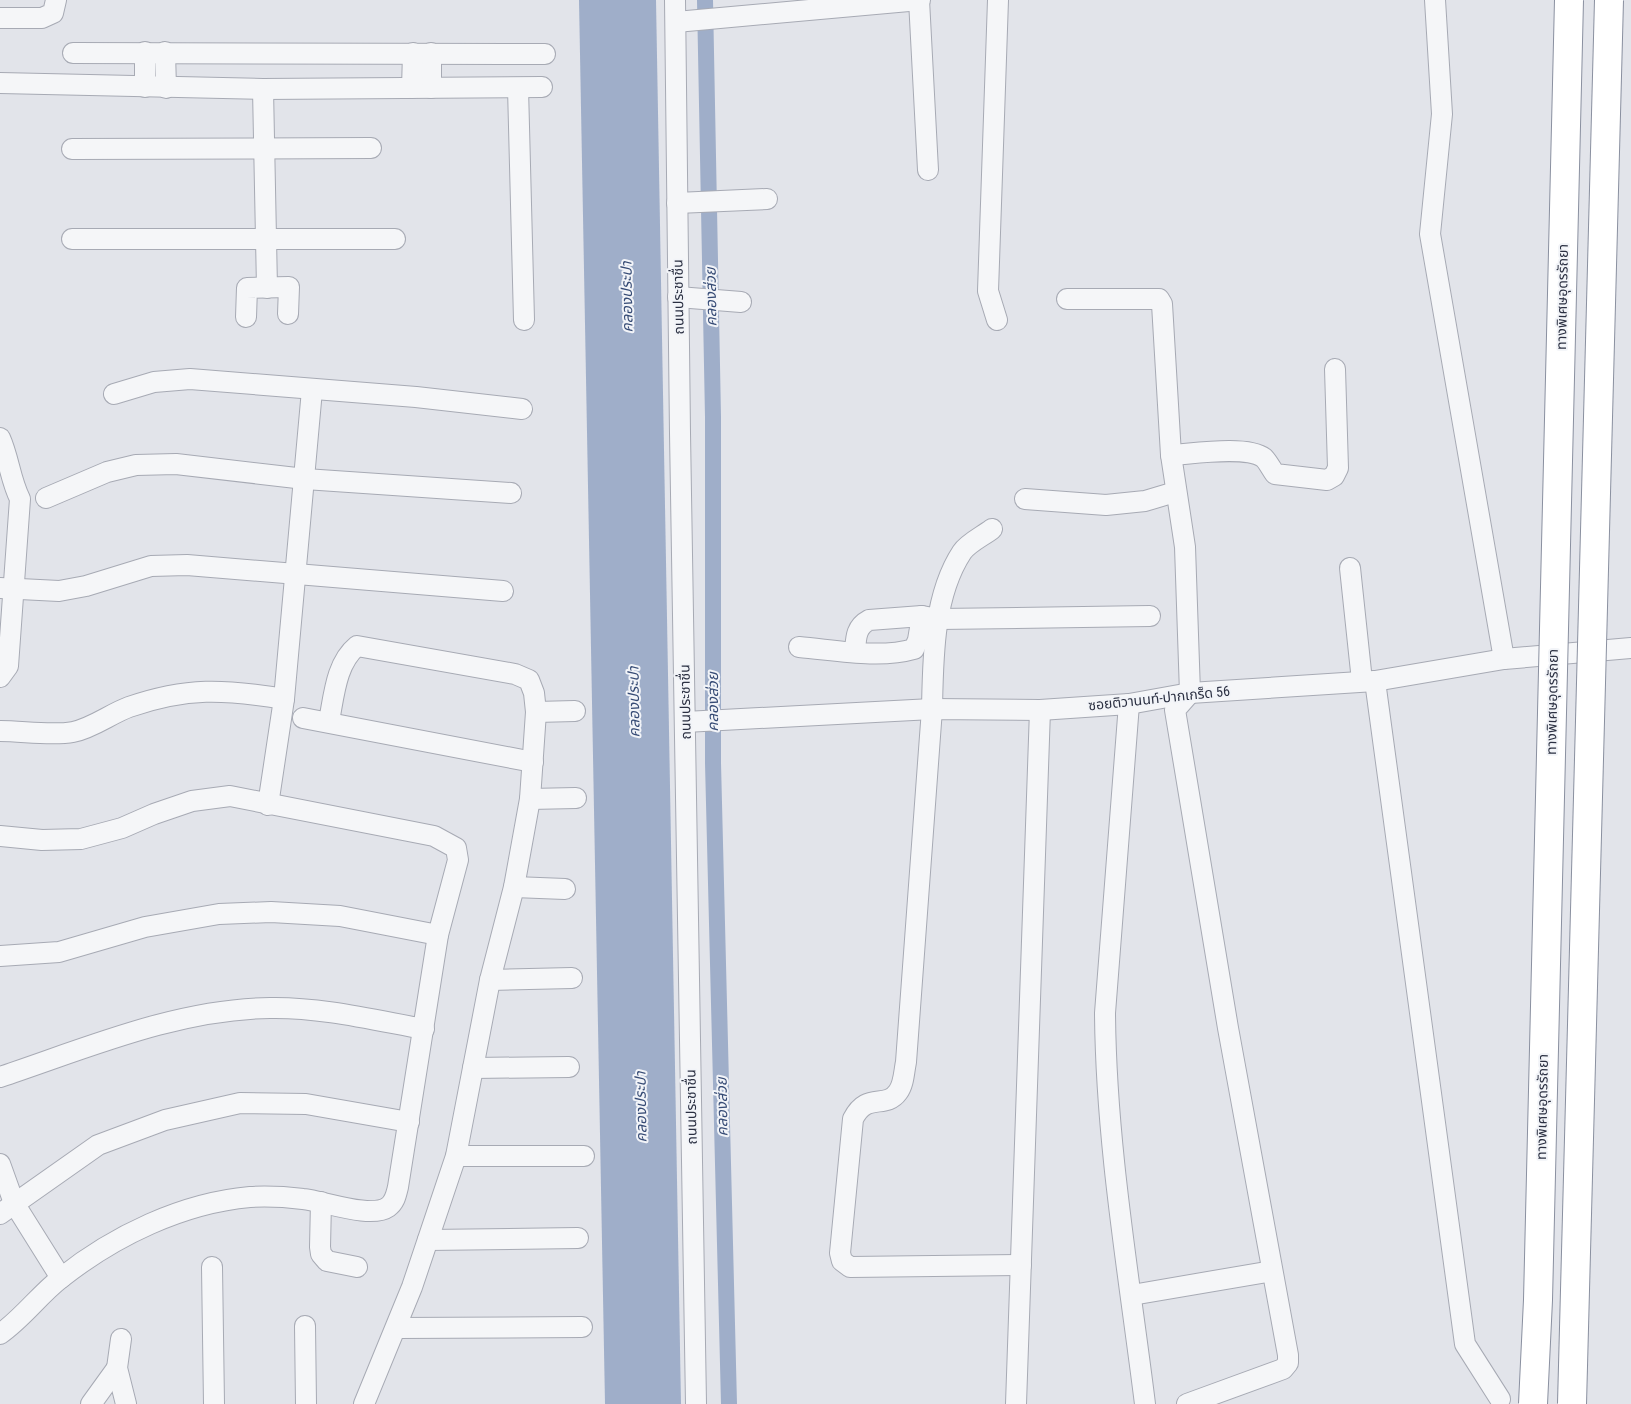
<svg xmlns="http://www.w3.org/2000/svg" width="1631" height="1404" viewBox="0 0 1631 1404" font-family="'Roboto Condensed','Noto Sans Thai',sans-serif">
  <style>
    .water { fill: #9faec9 }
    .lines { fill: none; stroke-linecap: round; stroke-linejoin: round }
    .canal { stroke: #9faec9; stroke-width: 16 }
    .minor-casing { stroke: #a7aab4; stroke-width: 22 }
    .minor { stroke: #f5f6f8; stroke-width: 20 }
    .highway-bridge-casing { stroke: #8a90a0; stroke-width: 30; stroke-linecap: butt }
    .highway-bridge { stroke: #fff; stroke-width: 28 }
    .labels { text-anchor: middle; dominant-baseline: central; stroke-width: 4; stroke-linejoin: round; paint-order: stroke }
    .street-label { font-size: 14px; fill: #2b3042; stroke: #f2f4f8 }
    .water-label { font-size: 15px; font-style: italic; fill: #364b75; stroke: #f2f4f8 }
  </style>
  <rect width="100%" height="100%" fill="#e2e4ea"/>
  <!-- water -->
  <path class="water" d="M579 0H656L681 1404H605Z"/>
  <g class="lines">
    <!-- canal -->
    <path class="canal" d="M705 0 713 417V763L729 1404"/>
    <defs>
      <g id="minor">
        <path d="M675 0 680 433 696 1404"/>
        <path d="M919 0 928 170"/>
        <path d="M1435 0 1442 114 1430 234 1504 659"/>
        <path d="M0 18H42L53 13 56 0"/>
        <path d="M676 22 920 0"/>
        <path d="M165 52 166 88"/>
        <path d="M73 53 545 54"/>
        <path d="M431 53V88"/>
        <path d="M0 83 263 89 542 87"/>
        <path d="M145 87V52"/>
        <path d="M412 88 413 53"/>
        <path d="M518 88 524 320"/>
        <path d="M263 89 267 288"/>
        <path d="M72 149 371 148"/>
        <path d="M677 203 767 199"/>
        <path d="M72 239H395"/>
        <path d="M678 297 741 302"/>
        <path d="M1067 299H1159L1162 304 1171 455 1185 547 1190 693 1175 710 1228 1028 1288 1355V1363L1283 1369 1187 1404"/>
        <path d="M246 317 247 288 289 287 288 314"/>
        <path d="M997 320 988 291 998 0"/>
        <path d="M114 394 154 382 190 379 416 397 522 409"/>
        <path d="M0 438C9 458 10 479 20 499L8 666 0 677"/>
        <path d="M1171 455C1191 454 1247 445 1264 458 1268 462 1272 470 1275 474L1327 480 1334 476 1338 468 1335 369"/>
        <path d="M46 498 107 472 136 465 176 464 305 479 511 493"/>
        <path d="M1025 499 1106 505 1145 501 1175 492"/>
        <path d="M992 529C983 536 968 543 962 552 933 596 933 659 932 709L906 1062C904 1071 904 1084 898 1092 885 1110 867 1091 853 1119L840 1253 842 1261 850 1267 1021 1265"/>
        <path d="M1350 568 1362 681"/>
        <path d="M0 588 59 591 86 586 151 566 187 565 503 591"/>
        <path d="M799 647C835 650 879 659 914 649L918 640 922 616"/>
        <path d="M855 651C856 637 856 627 869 620L922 616 939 619 1150 616"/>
        <path d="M1375 681 1465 1344 1500 1399"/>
        <path d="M1129 704 1105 1013C1106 1144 1129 1275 1145 1404"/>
        <path d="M536 712 575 711"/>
        <path d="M303 718 533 762"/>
        <path d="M329 721C334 696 336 663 357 646L515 674 529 680 534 693 536 712 530 799 514 887 490 980 456 1156 412 1287 364 1404"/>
        <path d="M685 722 932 709 1040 710 1129 704 1190 693 1375 681 1504 659 1631 648"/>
        <path d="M0 731C23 731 51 736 73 732 93 728 110 714 129 707 187 687 224 689 284 699"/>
        <path d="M530 799 576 798"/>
        <path d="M268 805 284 699 312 390"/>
        <path d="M0 836 42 840 81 839 122 828 154 814 192 801 230 796 434 836 456 848 458 860 438 935 398 1187C396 1195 395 1202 388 1207 371 1219 324 1201 303 1199 286 1197 267 1196 250 1197 182 1203 114 1236 61 1278 39 1295 23 1318 0 1334"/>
        <path d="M514 887 565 889"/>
        <path d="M0 956 59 952 145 927 219 914 271 912 340 916 438 935"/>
        <path d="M490 980 572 978"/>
        <path d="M473 1068 569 1067"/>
        <path d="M0 1077C87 1048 177 1009 270 1008 321 1007 374 1020 424 1029"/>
        <path d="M456 1156H584"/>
        <path d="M0 1164 14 1203 61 1278"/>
        <path d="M321 1202 320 1247 321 1254 327 1261 357 1267"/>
        <path d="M0 1214 98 1145 165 1120 240 1103 306 1104 409 1122"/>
        <path d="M428 1240 578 1238"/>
        <path d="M212 1267 214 1404"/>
        <path d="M1132 1295 1272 1271"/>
        <path d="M305 1326 306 1404"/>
        <path d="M397 1328 582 1327"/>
        <path d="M121 1339 117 1368 126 1404"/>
        <path d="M91 1404 117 1368"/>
        <path d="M1016 1404 1040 710"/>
      </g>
    </defs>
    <!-- minor casing -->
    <use href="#minor" class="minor-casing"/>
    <!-- minor -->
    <use href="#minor" class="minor"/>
    <defs>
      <g id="highway-bridge">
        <path d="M1533 1404 1538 1300 1569 0"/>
        <path d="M1572 1404 1609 0"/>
      </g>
    </defs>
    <!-- highway-bridge casing -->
    <use href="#highway-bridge" class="highway-bridge-casing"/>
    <!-- highway-bridge -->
    <use href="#highway-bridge" class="highway-bridge"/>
  </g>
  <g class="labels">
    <!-- street labels -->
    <g class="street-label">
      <text transform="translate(678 297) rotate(-91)">ถนนประชาชื่น</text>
      <text transform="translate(1562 297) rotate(-89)">ทางพิเศษอุดรรัถยา</text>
      <text transform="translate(1159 698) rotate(-6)">ซอยติวานนท์-ปากเกร็ด 56</text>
      <text transform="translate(685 702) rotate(-91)">ถนนประชาชื่น</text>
      <text transform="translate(1552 702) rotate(-89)">ทางพิเศษอุดรรัถยา</text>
      <text transform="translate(691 1107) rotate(-91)">ถนนประชาชื่น</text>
      <text transform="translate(1542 1107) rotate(-89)">ทางพิเศษอุดรรัถยา</text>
    </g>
    <!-- water labels -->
    <g class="water-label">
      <text transform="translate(627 297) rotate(-91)">คลองประปา</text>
      <text transform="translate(711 297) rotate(-91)">คลองส่วย</text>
      <text transform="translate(634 702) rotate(-91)">คลองประปา</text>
      <text transform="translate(713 702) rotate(-90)">คลองส่วย</text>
      <text transform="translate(641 1107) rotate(-91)">คลองประปา</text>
      <text transform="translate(722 1107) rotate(-91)">คลองส่วย</text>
    </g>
  </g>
</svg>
